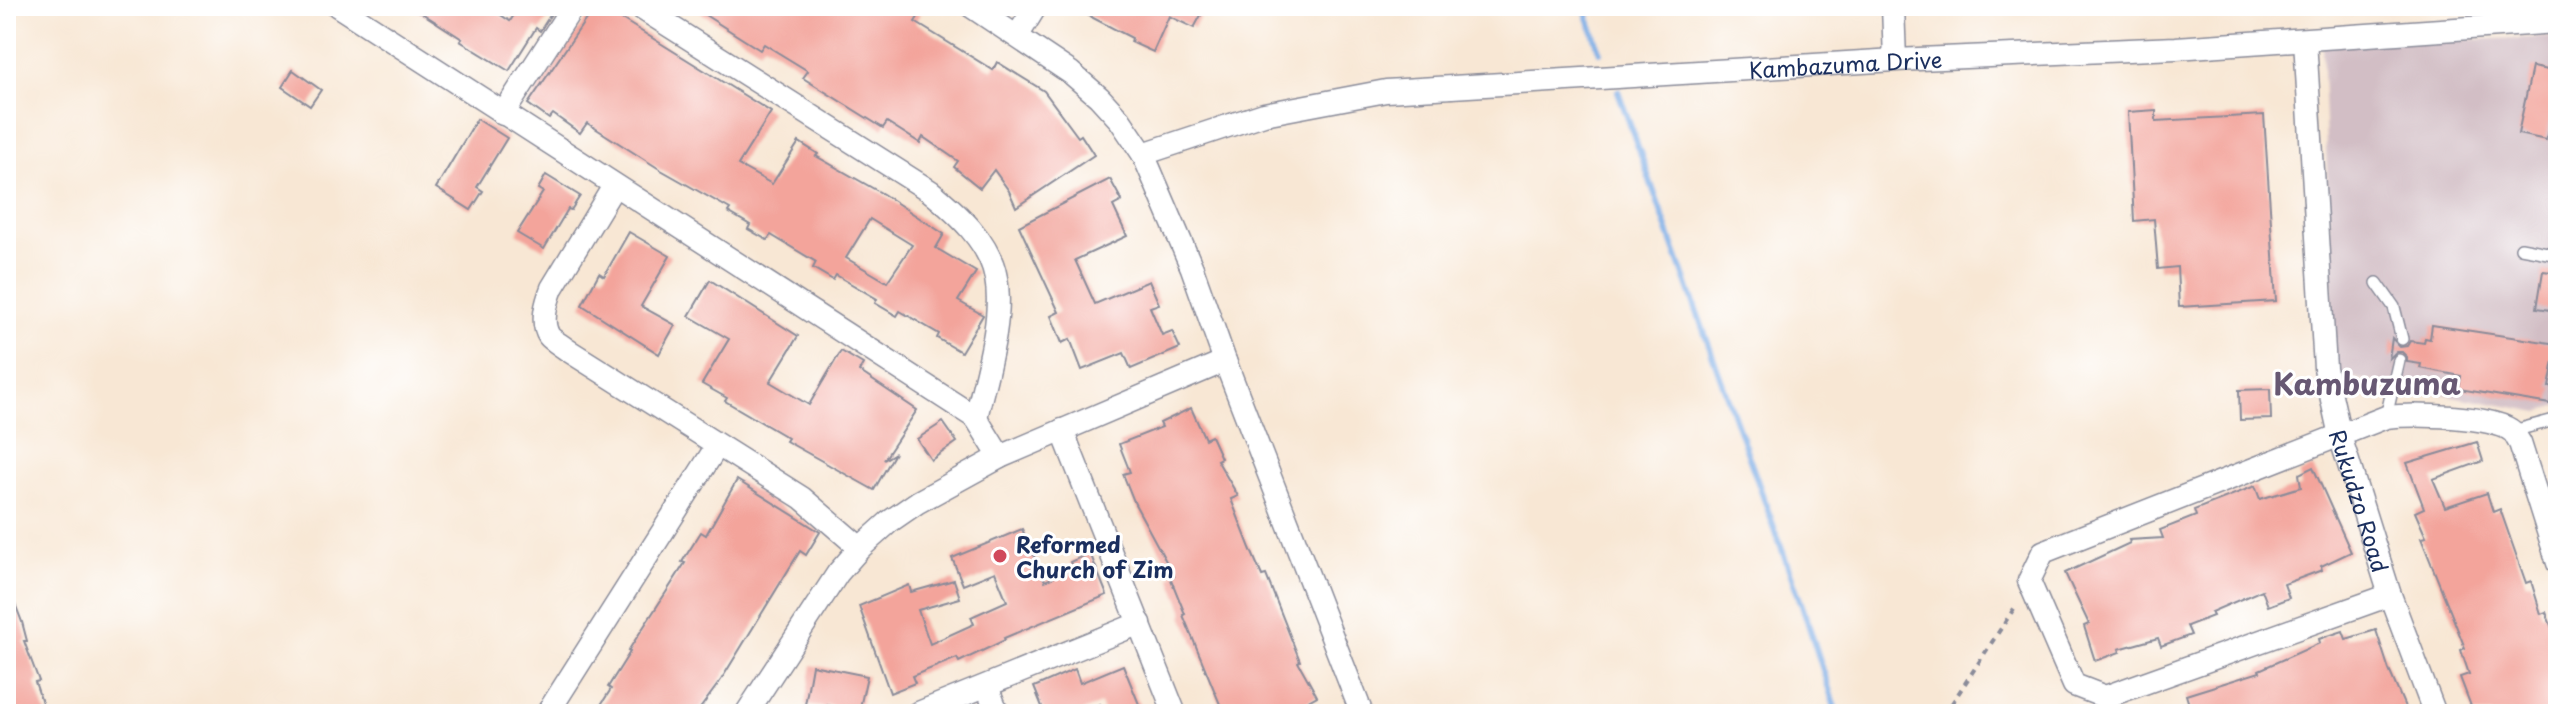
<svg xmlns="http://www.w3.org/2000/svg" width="2564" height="720" viewBox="0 0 2564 720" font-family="'Playpen Sans',sans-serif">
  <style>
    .industrial { fill: #d2bec5 }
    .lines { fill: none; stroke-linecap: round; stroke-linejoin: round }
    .stream { stroke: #78aae4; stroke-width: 6 }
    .building { fill: #f3a49b; fill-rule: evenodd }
    .lane-casing { stroke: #8a8b99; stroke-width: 14 }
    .street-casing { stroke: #8a8b99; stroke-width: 25 }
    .path { stroke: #8a8b99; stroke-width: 4; stroke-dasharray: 6 6; stroke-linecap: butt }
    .lane { stroke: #fff; stroke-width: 11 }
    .street { stroke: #fff; stroke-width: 22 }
    .poi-dot { fill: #d1495b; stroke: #fff; stroke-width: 3 }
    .labels { text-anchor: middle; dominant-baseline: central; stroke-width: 6; stroke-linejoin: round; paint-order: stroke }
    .street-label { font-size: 22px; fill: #1b2f5e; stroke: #fff }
    .poi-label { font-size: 22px; font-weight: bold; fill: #1b2f5e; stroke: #fff; text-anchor: start }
    .district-label { font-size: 30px; font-weight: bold; fill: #675873; stroke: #fff }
  </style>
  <rect width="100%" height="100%" fill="#fff"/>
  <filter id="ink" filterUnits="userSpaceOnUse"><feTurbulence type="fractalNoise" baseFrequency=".0125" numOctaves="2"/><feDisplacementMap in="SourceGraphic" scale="16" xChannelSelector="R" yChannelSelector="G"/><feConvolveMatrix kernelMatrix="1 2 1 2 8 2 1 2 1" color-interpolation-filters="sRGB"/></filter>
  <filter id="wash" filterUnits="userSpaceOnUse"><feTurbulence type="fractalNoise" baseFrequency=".006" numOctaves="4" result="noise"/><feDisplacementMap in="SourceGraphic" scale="32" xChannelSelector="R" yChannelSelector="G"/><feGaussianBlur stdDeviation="1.8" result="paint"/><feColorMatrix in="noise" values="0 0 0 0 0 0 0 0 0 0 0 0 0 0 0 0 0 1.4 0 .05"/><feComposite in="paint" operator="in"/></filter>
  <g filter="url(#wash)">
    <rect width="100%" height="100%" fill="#f8e7d4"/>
    <!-- industrial -->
    <path class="industrial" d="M2558 37V405L2540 412 2335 375 2322 44Z"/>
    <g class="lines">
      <!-- stream -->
      <g class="stream">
        <path d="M1584 6 1600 52"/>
        <path d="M1618 91 1805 614 1837 714"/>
      </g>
    </g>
    <g id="blocks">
      <!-- building -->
      <g class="building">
        <path d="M411 6H487L510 21 520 6H556L540 31 536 28 509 71 460 41 462 39Z"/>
        <path d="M595 6H606L621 16 620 18 771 112 738 165 772 184 799 142 818 154 816 156 883 194 944 234 936 248 976 272 958 301 983 315 961 352 937 338 939 334 900 311 897 316 875 303 877 299 836 275 833 280 813 268 816 262 771 235 767 240 748 229 750 225 728 212 730 209 661 170 587 123 580 133 553 114 549 119 528 104ZM870 219 912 245 887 282 846 258Z"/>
        <path d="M691 6H909L920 14 915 22 993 70 997 62 1044 91 1078 137 1081 135 1094 155 1016 207 1009 191 994 170 980 188 954 167 958 161 923 137 920 143 887 122 883 128 803 78 808 71 764 44 760 50Z"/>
        <path d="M1070 6H1206L1194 28 1169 16 1153 52 1131 42 1132 38Z"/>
        <path d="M2532 67 2558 72V87L2546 140 2518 134Z"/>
        <path d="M293 70 321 90 310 106 282 87Z"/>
        <path d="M2156 110V121L2264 115 2276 301 2179 307 2177 267 2158 269 2154 219 2134 221 2128 112Z"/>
        <path d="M477 119 507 138 477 187 483 191 471 210 436 188Z"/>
        <path d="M546 175 580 196 571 210 568 209 544 249 517 233 543 192 538 189Z"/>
        <path d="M1110 179 1122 201 1113 206 1127 236 1075 260 1095 304 1149 281 1159 304 1150 307 1162 335 1172 331 1180 348 1131 369 1124 353 1082 370 1070 339 1062 343 1051 316 1059 312 1019 226Z"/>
        <path d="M629 232 670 256 641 306 675 325 659 354 582 305 599 273 604 276Z"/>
        <path d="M2543 271 2558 273V311L2537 308Z"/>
        <path d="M710 280 798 336 770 382 809 405 841 351 863 364 859 371 917 410 884 460 895 453 874 490 786 441 788 438 725 401 727 398 702 384 729 339 689 316Z"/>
        <path d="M2432 325 2557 344 2549 387H2553L2550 404 2459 389 2461 376 2420 368 2421 364 2407 362V357L2402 352H2396L2389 359 2392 338 2400 347 2407 346 2410 341 2424 343 2425 338 2430 339Z"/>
        <path d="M2270 389 2271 419 2240 420 2239 390Z"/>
        <path d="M1191 408 1205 439 1211 436 1221 458 1217 460 1238 496 1231 499 1250 548 1262 576 1266 575 1300 661 1298 662 1317 696 1285 714H1224L1183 615 1185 614 1170 577 1174 576 1135 504 1123 474 1130 472 1119 444 1162 427 1160 423Z"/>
        <path d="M943 422 957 442 931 460 917 439Z"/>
        <path d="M2477 442 2483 461 2433 479 2445 507 2487 493 2493 512 2500 509 2526 583 2531 581 2541 614 2546 612 2558 645V714H2474L2460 677 2469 674 2461 650 2465 648 2421 538 2426 537 2415 512 2424 508 2407 463Z"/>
        <path d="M2313 467 2351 552 2321 566 2322 570 2284 584 2289 598 2268 606 2262 590 2211 612 2213 616 2187 626 2191 635 2161 646 2158 638 2119 649 2120 652 2095 661 2084 626 2089 624 2065 573 2130 543 2129 540 2163 538 2160 530 2196 516 2194 510 2255 486 2260 499 2301 487 2299 474Z"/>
        <path d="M737 480 820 532 806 555 800 551 721 680 696 714H595L611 689 608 687 630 652 628 651 685 563 682 562 701 532 706 535Z"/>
        <path d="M1022 529 1045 581 1073 569 1070 562 1090 553 1107 595 1004 638 1005 640 959 662 957 658 912 676 915 683 890 693 859 606 909 585 911 592 954 580 960 598 918 610 930 644 974 624 971 617 1007 601 995 572 963 585 952 558Z"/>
        <path d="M6 588H9L22 622 27 641H24L39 681 35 682 46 714H16L6 686Z"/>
        <path d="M2376 630 2389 670 2408 714H2255V709L2235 714H2192L2186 695 2260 672 2259 670 2320 643 2319 639 2343 631 2346 639Z"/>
        <path d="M812 665 867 676 859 712 827 705V708L805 705Z"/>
        <path d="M1123 665 1143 714H1104L1100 704 1076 714H1045L1034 687 1075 669 1080 683Z"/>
      </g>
    </g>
  </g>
  <g filter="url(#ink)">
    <use href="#blocks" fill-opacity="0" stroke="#8a8b99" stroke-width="2"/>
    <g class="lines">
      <defs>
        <g id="lane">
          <path d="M2521 248 2558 255"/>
          <path d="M2377 283 2394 307 2402 339"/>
          <path d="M2386 417 2399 360"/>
          <path d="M2513 431 2558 419"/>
        </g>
        <g id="street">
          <path d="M338 6 976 418 1000 457"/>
          <path d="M638 6 930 191C957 213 990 242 996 278 1004 319 985 377 976 418"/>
          <path d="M971 6 1071 73 1099 97 1120 120 1143 154 1192 268 1225 361 1362 714"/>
          <path d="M1893 6 1895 60"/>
          <path d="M1018 35 1036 6"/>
          <path id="s1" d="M2305 40 2325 368 2340 436 2390 595 2435 714"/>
          <path d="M503 114 573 6"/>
          <path id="s2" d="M1143 154 1264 114 1386 91 1895 60 2176 48 2558 22"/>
          <path d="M614 186 552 288C547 301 540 322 549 336 552 340 561 345 566 349L802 498 860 548"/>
          <path d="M1062 430 1175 714"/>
          <path d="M2390 595 2105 697 2074 685 2029 581 2043 552 2386 417C2411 414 2495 415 2513 432 2516 435 2517 439 2520 443L2558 563"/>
          <path d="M987 687 998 714"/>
          <path d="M547 714 717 446"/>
          <path d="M746 714 838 573 860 548 889 522 918 502 1000 457 1225 361"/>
          <path d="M916 714 1140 623"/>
        </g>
      </defs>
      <!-- lane casing -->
      <use href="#lane" class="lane-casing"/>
      <!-- street casing -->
      <use href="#street" class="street-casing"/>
      <!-- path -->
      <path class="path" d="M1945 714 2017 604"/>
      <!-- lane -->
      <use href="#lane" class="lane"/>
      <!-- street -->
      <use href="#street" class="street"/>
    </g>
  </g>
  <!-- markers -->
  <circle class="poi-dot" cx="1000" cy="556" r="8"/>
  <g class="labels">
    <!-- street labels -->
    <g class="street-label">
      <text stroke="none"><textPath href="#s2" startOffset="712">Kambazuma Drive</textPath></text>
      <text stroke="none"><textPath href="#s1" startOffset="466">Rukudzo Road</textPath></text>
    </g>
    <!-- poi labels -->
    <g class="poi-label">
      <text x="1016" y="543">Reformed<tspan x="1016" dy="25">Church of Zim</tspan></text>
    </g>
    <!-- district labels -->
    <g class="district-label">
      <text x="2367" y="382">Kambuzuma</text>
    </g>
  </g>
  <!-- margin -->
  <rect width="2564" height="720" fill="none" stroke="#fff" stroke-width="32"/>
</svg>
